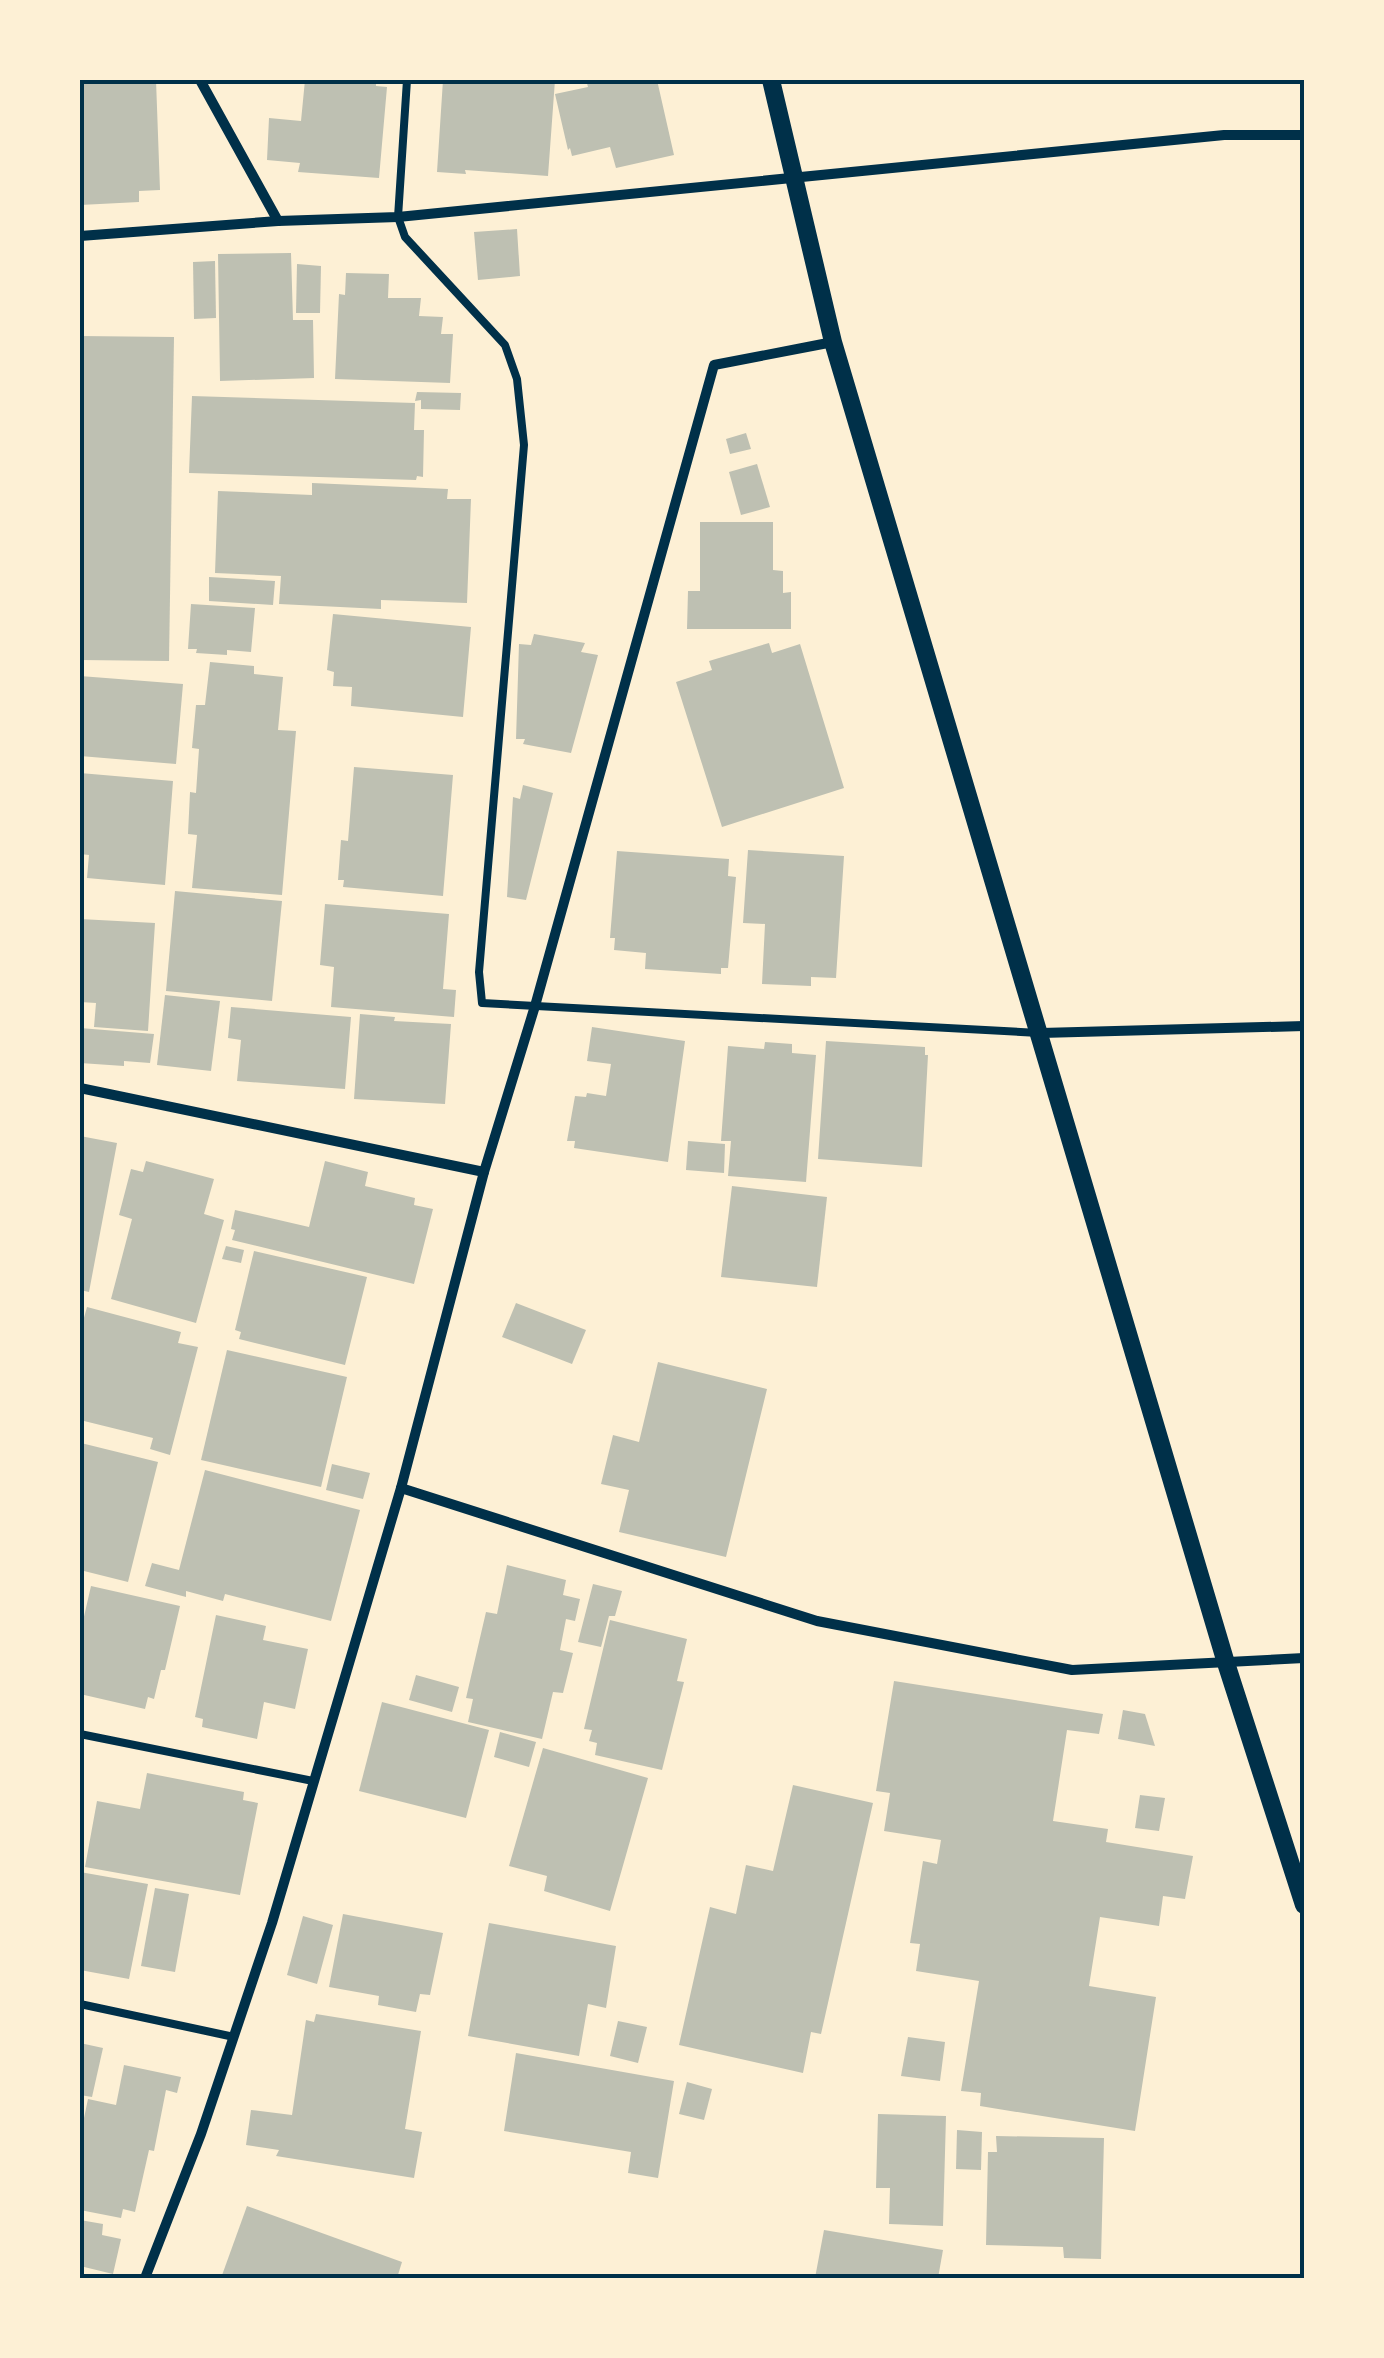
<svg xmlns="http://www.w3.org/2000/svg" width="1384" height="2358" viewBox="0 0 1384 2358" font-family="Inter,sans-serif">
  <style>
    .building { fill: #bec0b2 }
    .lines { fill: none; stroke-linecap: round; stroke-linejoin: round }
    .service { stroke: #003049; stroke-width: 8 }
    .minor { stroke: #003049; stroke-width: 10 }
    .tertiary { stroke: #003049; stroke-width: 18 }
    .neatline { fill: none; stroke: #003049; stroke-width: 4 }
  </style>
  <rect width="100%" height="100%" fill="#fdf0d5"/>
  <!-- building -->
  <g class="building">
    <path d="M80 80H156L160 190 139 191V202L80 205Z"/>
    <path d="M305 80H376V86L387 87 379 178 298 172 300 163 267 160 269 118 301 121Z"/>
    <path d="M443 80H555L548 176 465 170 466 174 437 172Z"/>
    <path d="M586 80H657L674 155 616 168 610 147 572 156 570 148 568 150 555 94 588 87Z"/>
    <path d="M517 229 520 276 478 280 474 232Z"/>
    <path d="M291 253 293 320H313L314 378 220 381 218 254Z"/>
    <path d="M215 261 216 318 194 319 193 262Z"/>
    <path d="M297 264 321 266 320 313H296Z"/>
    <path d="M346 273 389 274 388 298H421L419 316 443 317 441 334H453L450 383 335 379 339 294 345 295Z"/>
    <path d="M80 336 174 337 169 661 80 660Z"/>
    <path d="M417 392 461 393 460 410 421 409V400L415 401Z"/>
    <path d="M192 396 415 403 414 430H424L423 477 417 476 416 480 189 473Z"/>
    <path d="M746 433 751 449 730 454 726 439Z"/>
    <path d="M757 464 770 507 741 515 729 472Z"/>
    <path d="M312 483 448 489 447 499H471L467 603 381 600V609L279 604 281 576 215 573 218 491 312 495Z"/>
    <path d="M700 522H773V570L783 571V593L791 592V629H687L688 591H700Z"/>
    <path d="M209 577 275 581 273 605 209 601Z"/>
    <path d="M191 604 255 608 251 652 227 650V655L196 653 197 649H188Z"/>
    <path d="M333 614 471 627 463 717 351 706 352 687 333 686 334 672 327 670Z"/>
    <path d="M534 634 585 643 581 652 598 655 571 753 523 744 525 739H516L519 644 531 645Z"/>
    <path d="M769 643 772 653 800 644 844 788 722 827 676 682 712 670 709 661Z"/>
    <path d="M210 662 254 666V674L283 677 278 730 296 731 282 895 192 888 197 835 188 834 190 792 196 793 199 749 192 748 196 705H205Z"/>
    <path d="M80 676 183 684 176 764 80 756Z"/>
    <path d="M354 767 453 775 443 896 343 887 344 880H338L341 840 348 841Z"/>
    <path d="M80 773 173 781 165 885 87 878 89 855 80 854Z"/>
    <path d="M523 785 553 793 526 900 507 897 513 797 520 799Z"/>
    <path d="M748 850 844 856 836 978 811 977V986L762 984 765 924 743 923Z"/>
    <path d="M617 851 729 859 728 876 736 877 728 968H721V974L645 969 646 953 614 950 615 938H610Z"/>
    <path d="M175 891 282 901 272 1001 166 991Z"/>
    <path d="M325 904 449 914 443 989 456 990 454 1017 331 1007 334 967 320 965Z"/>
    <path d="M80 919 155 923 148 1031 94 1027 96 1003 80 1002Z"/>
    <path d="M165 995 220 1001 211 1071 157 1065Z"/>
    <path d="M231 1007 351 1017 345 1089 237 1081 241 1040 228 1038Z"/>
    <path d="M360 1014 395 1017 394 1021 451 1024 445 1104 354 1099Z"/>
    <path d="M592 1027 685 1041 668 1162 574 1148 575 1141H567L575 1096 586 1097 587 1093 606 1096 611 1064 587 1061Z"/>
    <path d="M80 1028 154 1034 150 1063 124 1061V1066L80 1063Z"/>
    <path d="M826 1041 925 1047V1055H928L922 1167 818 1159Z"/>
    <path d="M765 1042 792 1044V1053L816 1055 806 1182 728 1176 731 1141H721L728 1046 764 1049Z"/>
    <path d="M80 1136 117 1143 89 1292 80 1290Z"/>
    <path d="M688 1141 725 1144 724 1173 686 1170Z"/>
    <path d="M146 1161 214 1179 204 1214 224 1220 196 1323 111 1299 132 1219 119 1215 131 1169 143 1172Z"/>
    <path d="M325 1161 368 1172 365 1186 415 1198 414 1205 433 1209 414 1284 232 1240 235 1230 231 1229 235 1210 309 1227Z"/>
    <path d="M732 1186 827 1197 817 1287 721 1277Z"/>
    <path d="M226 1246 244 1250 241 1263 222 1259Z"/>
    <path d="M254 1251 367 1277 345 1365 239 1339 241 1332 235 1330Z"/>
    <path d="M516 1303 586 1330 572 1364 502 1337Z"/>
    <path d="M87 1307 181 1332 178 1343 198 1347 170 1455 150 1449 153 1438 80 1420V1332Z"/>
    <path d="M227 1350 347 1377 321 1487 201 1460Z"/>
    <path d="M658 1362 767 1389 726 1557 619 1532 629 1490 601 1484 613 1435 639 1442Z"/>
    <path d="M81 1443 158 1462 128 1582 80 1570Z"/>
    <path d="M332 1464 370 1473 363 1499 326 1490Z"/>
    <path d="M205 1470 360 1510 331 1621 225 1594 223 1601 186 1591V1597L145 1586 152 1563 179 1570Z"/>
    <path d="M507 1565 566 1580 563 1595 580 1599 575 1621 566 1619 560 1650 573 1653 563 1693 553 1692 542 1739 468 1722 473 1699 466 1698 486 1612 497 1614Z"/>
    <path d="M593 1584 622 1591 615 1616H609L601 1647 578 1642Z"/>
    <path d="M91 1586 180 1606 165 1670H161L154 1699 148 1697 145 1709 80 1694V1634Z"/>
    <path d="M216 1615 266 1626 263 1640 308 1649 295 1709 264 1702 257 1739 202 1727 203 1719 195 1717Z"/>
    <path d="M610 1620 687 1639 677 1681 684 1682 662 1770 595 1755 597 1743 589 1741 592 1730 584 1729Z"/>
    <path d="M416 1675 459 1687 452 1712 409 1700Z"/>
    <path d="M894 1681 1103 1714 1099 1734 1067 1730 1053 1821 1108 1829 1106 1842 1193 1856 1185 1899 1163 1896 1159 1926 1100 1917 1089 1986 1156 1997 1135 2131 980 2106 981 2093 961 2091 979 1981 916 1971 920 1944 910 1943 923 1861 937 1864 941 1840 884 1831 890 1793 876 1791Z"/>
    <path d="M382 1702 489 1730 466 1818 359 1791Z"/>
    <path d="M1123 1710 1145 1714 1155 1746 1118 1739Z"/>
    <path d="M500 1732 536 1742 529 1767 494 1757Z"/>
    <path d="M543 1748 648 1778 610 1911 544 1891 547 1876 509 1866Z"/>
    <path d="M147 1773 244 1792 243 1800 258 1803 240 1895 85 1867 97 1801 140 1809Z"/>
    <path d="M793 1785 873 1803 821 2034 811 2032 803 2073 679 2045 710 1907 736 1914 746 1865 773 1871Z"/>
    <path d="M1140 1795 1165 1798 1159 1831 1135 1828Z"/>
    <path d="M80 1872 148 1884 129 1979 80 1970Z"/>
    <path d="M155 1888 189 1894 175 1972 141 1966Z"/>
    <path d="M343 1914 443 1933 430 1995 420 1994 416 2012 378 2005 379 1996 329 1987Z"/>
    <path d="M303 1916 333 1925 317 1984 287 1975Z"/>
    <path d="M489 1923 616 1946 606 2008 588 2004 579 2056 468 2036Z"/>
    <path d="M316 2014 421 2031 405 2129 422 2132 414 2178 276 2156 279 2150 246 2145 251 2110 292 2115 306 2020 314 2022Z"/>
    <path d="M618 2021 647 2027 638 2063 610 2056Z"/>
    <path d="M908 2037 945 2042 940 2081 901 2076Z"/>
    <path d="M80 2043 103 2048 92 2097 80 2095Z"/>
    <path d="M516 2053 674 2081 658 2178 628 2173 631 2152 504 2131Z"/>
    <path d="M124 2065 181 2077 177 2093 166 2090 154 2151 149 2150 135 2212 123 2209 121 2218 80 2210V2137L88 2099 116 2105Z"/>
    <path d="M687 2082 712 2089 704 2120 679 2114Z"/>
    <path d="M878 2114 946 2116 943 2226 889 2224 890 2188H876Z"/>
    <path d="M957 2130 982 2132 981 2170 956 2169Z"/>
    <path d="M996 2136 1104 2138 1101 2259 1064 2258 1063 2247 986 2245 988 2152H997Z"/>
    <path d="M247 2206 402 2262 397 2278H221Z"/>
    <path d="M80 2220 103 2224 102 2235 121 2239 113 2274 80 2266Z"/>
    <path d="M824 2230 943 2250 938 2278H815Z"/>
  </g>
  <g class="lines">
    <!-- service -->
    <g class="service">
      <path d="M407 80 398 217 405 237 505 345 517 379 524 445 479 972 482 1003 1039 1033"/>
      <path d="M80 1734 313 1781"/>
      <path d="M80 2004 234 2037"/>
    </g>
    <!-- minor -->
    <g class="minor">
      <path d="M200 80 278 221"/>
      <path d="M80 236 278 221 398 217 1224 135H1304"/>
      <path d="M1041 1033 1304 1026"/>
      <path d="M80 1088 484 1172"/>
      <path d="M401 1488 817 1621 1072 1670 1304 1658"/>
      <path d="M145 2278 201 2134 272 1923 401 1488 484 1172 535 1006 714 365 833 342"/>
    </g>
    <!-- tertiary -->
    <path class="tertiary" d="M771 80 833 342 1226 1663 1304 1905"/>
  </g>
  <!-- border -->
  <rect width="1384" height="2358" fill="none" stroke="#fdf0d5" stroke-width="165"/>
  <rect x="82" y="82" width="1220" height="2194" class="neatline"/>
</svg>
